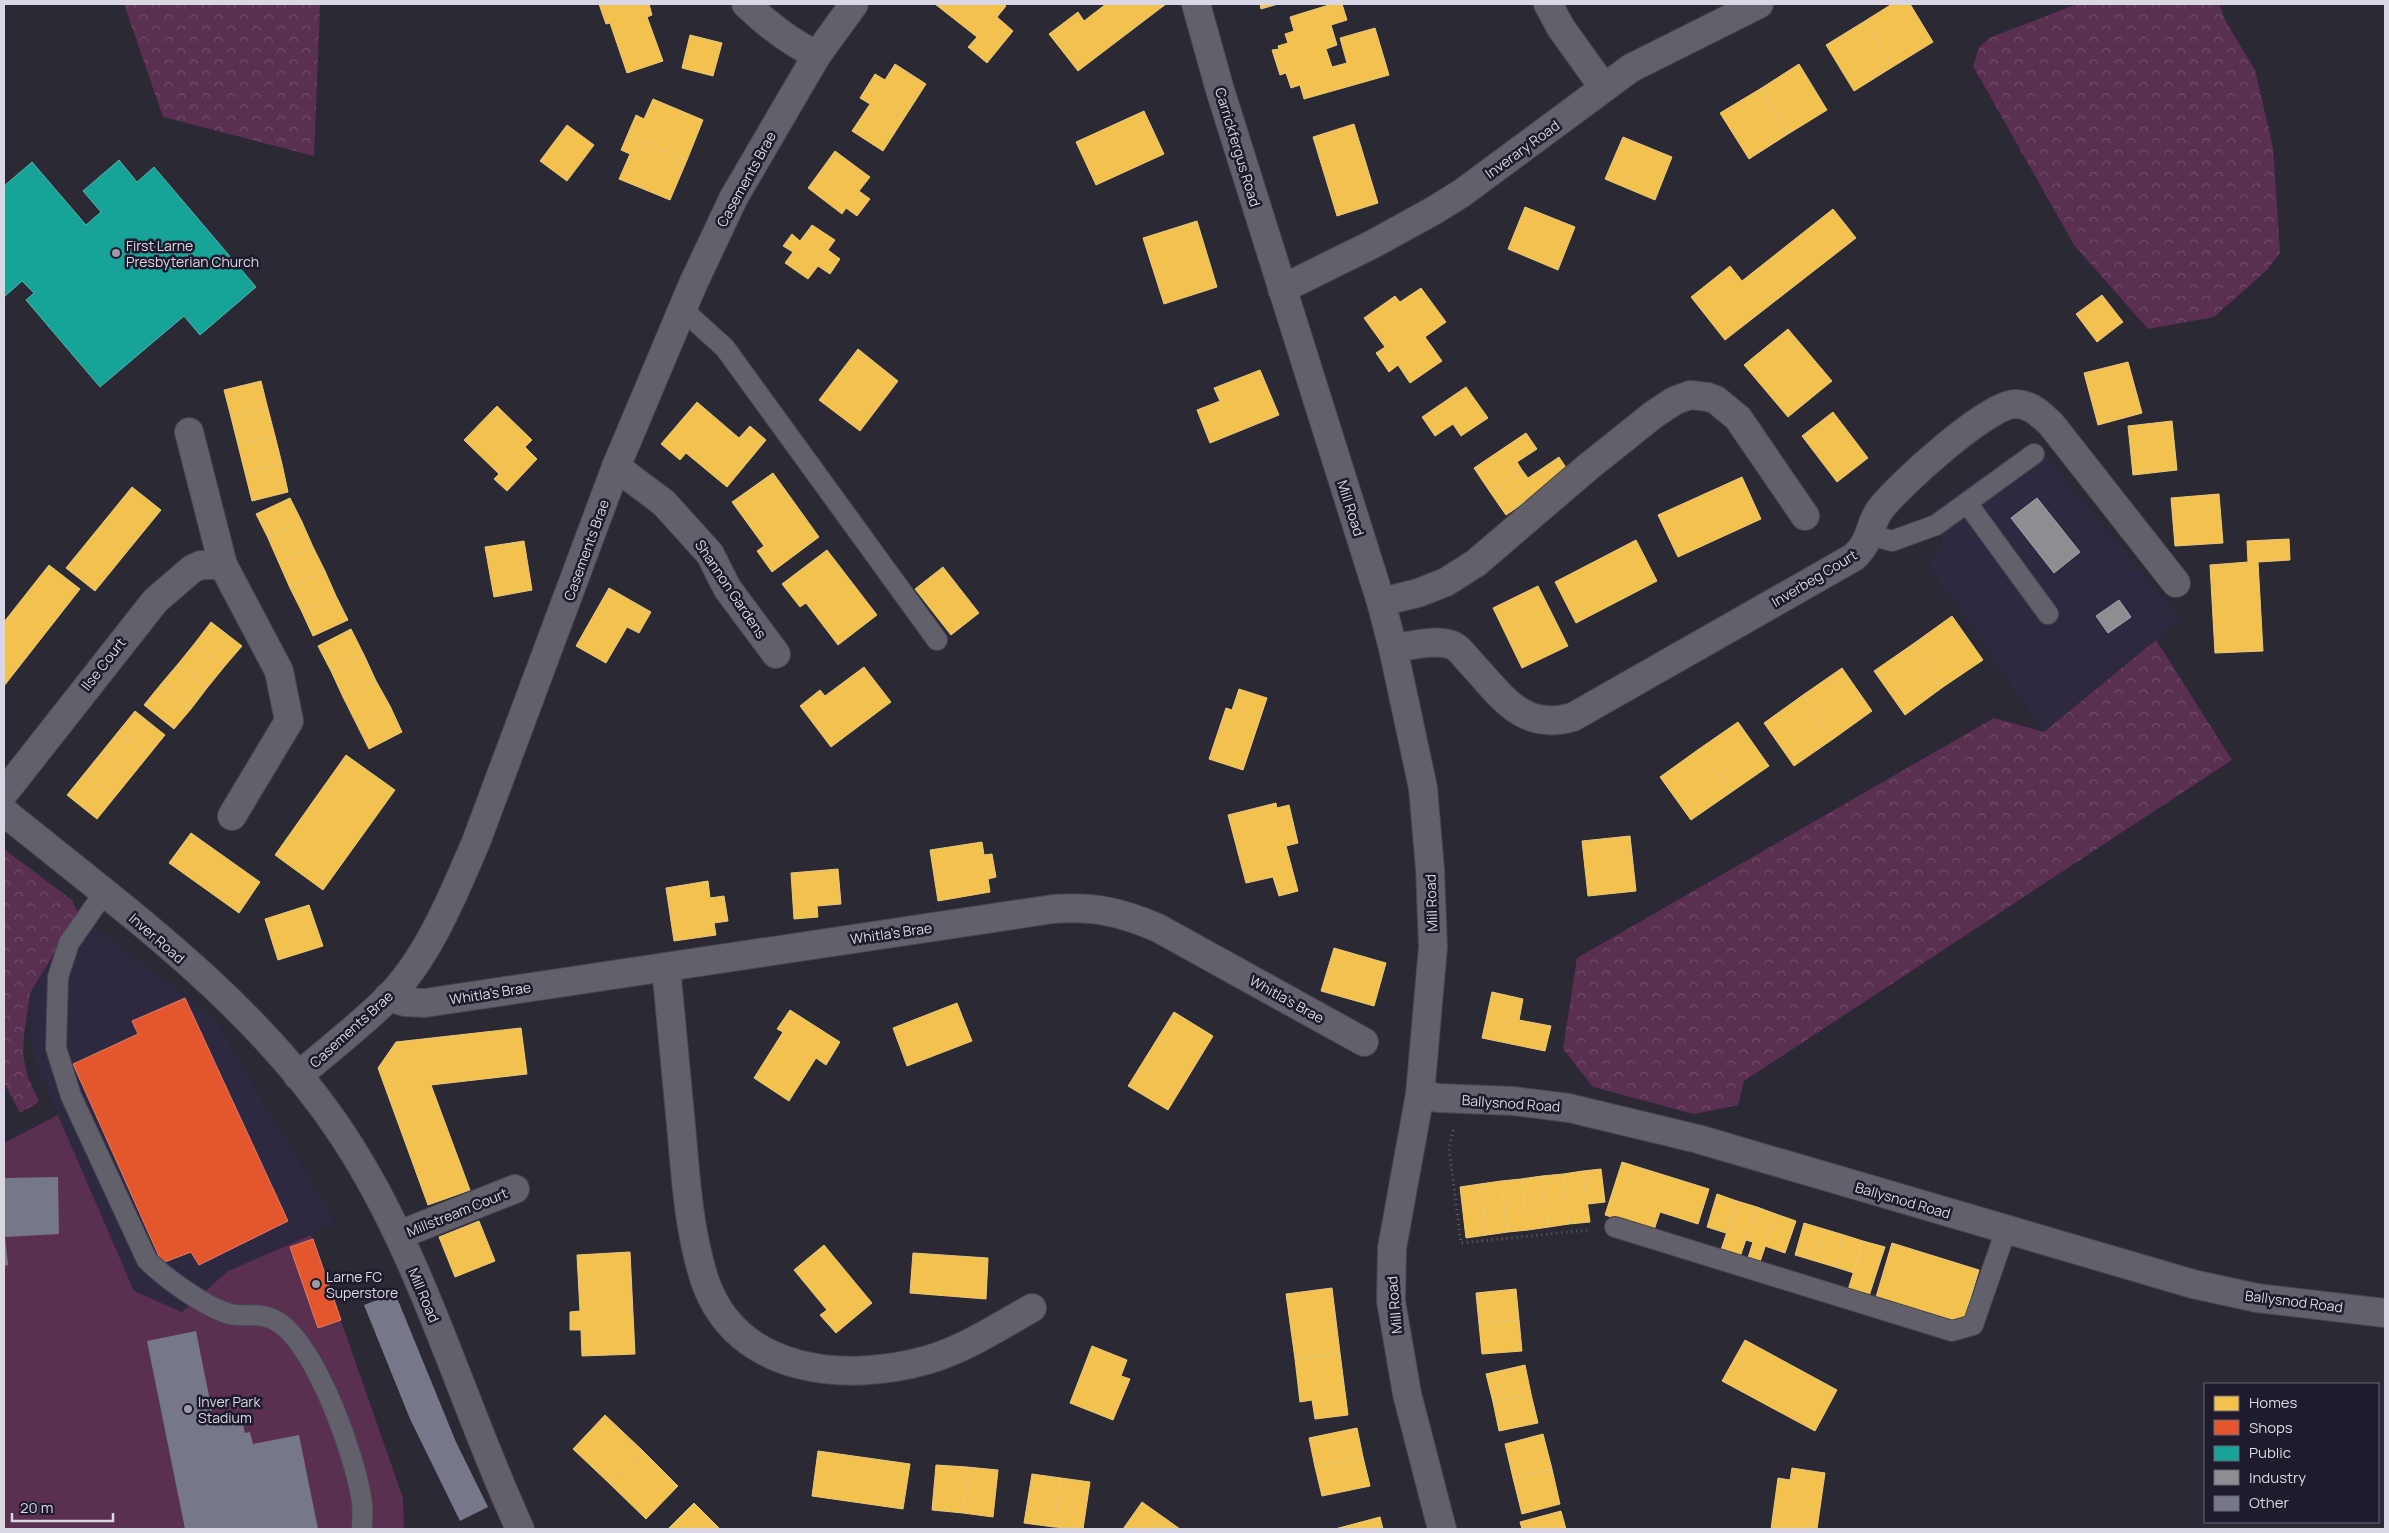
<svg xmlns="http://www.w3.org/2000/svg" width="2389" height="1533" viewBox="0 0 2389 1533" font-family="Manrope,sans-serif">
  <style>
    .built { fill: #2e2940 }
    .forest { fill: url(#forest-crowns) }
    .park { fill: #5b2f52 }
    .homes { fill: #f2c14e; stroke: #eac87b }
    .shops { fill: #e4572e; stroke: #e17d65 }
    .public { fill: #17a398; stroke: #51b3af }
    .industry { fill: #8d8d92; stroke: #a4a3ab }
    .building { fill: #757889 }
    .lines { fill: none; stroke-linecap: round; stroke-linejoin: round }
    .service-casing { stroke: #47464e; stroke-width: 22 }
    .minor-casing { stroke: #47464e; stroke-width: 30 }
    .tertiary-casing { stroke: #47464e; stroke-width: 30 }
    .path { stroke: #616067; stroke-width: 3; stroke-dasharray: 1 4; stroke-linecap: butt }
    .service { stroke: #62606a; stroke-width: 20 }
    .minor { stroke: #62606a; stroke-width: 28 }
    .tertiary { stroke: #62606a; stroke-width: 28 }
    .poi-dot { fill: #9c9aa6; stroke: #1f1b2d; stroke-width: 2 }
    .labels { text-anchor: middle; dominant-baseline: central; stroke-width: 5; stroke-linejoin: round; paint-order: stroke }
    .street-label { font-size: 14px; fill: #d9d7e4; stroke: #1f1b2d }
    .poi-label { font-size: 14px; fill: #d9d7e4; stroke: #1f1b2d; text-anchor: start }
  </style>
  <defs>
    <pattern id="forest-crowns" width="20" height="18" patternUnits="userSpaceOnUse" patternTransform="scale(1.25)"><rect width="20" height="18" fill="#5b2f52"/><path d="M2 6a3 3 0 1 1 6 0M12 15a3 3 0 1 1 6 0" fill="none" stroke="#724c6b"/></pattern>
  </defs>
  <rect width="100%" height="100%" fill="#2b2933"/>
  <!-- built -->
  <g class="built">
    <path d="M2033 441 2181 619 2044 732 1929 566 1942 539 1930 513Z"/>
    <path d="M78 914 215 1019 269 1113 335 1220 311 1235 228 1271 182 1312 134 1291 47 1088 36 1066 31 1035 30 993Z"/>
  </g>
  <!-- forest -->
  <g class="forest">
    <path d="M124 4H320L314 156 163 117Z"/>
    <path d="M2077 4H2219L2226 22 2255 70 2273 147 2280 253 2267 270 2214 317 2148 329 2074 245 1973 66 1979 48 1989 38Z"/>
    <path d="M2156 640 2232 760 1744 1081 1738 1105 1694 1114 1593 1087 1563 1049 1577 958 1994 718 2044 732Z"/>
    <path d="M4 849 72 900 78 914 30 993 24 1036 23 1054 27 1075 39 1102 20 1113 4 1083Z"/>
  </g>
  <!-- park -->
  <path class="park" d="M58 1115 134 1291 182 1312 228 1271 311 1235 403 1498 404 1529H4V1143Z"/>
  <!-- homes -->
  <g class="homes">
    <path d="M599 4H649L652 15 647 17 663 61 627 73 610 23 606 24Z"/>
    <path d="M935 4H1003L1006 6 997 17 1013 31 987 63 968 47 977 37Z"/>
    <path d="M1106 4H1166L1078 71 1049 34 1078 12 1084 21Z"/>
    <path d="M1260 4H1278L1261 9Z"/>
    <path d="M1332 4H1342L1347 20 1331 25 1337 45 1326 49 1332 67 1347 63 1340 38 1375 28 1389 75 1304 99 1300 85 1291 88 1286 73 1280 75 1272 50 1279 49 1278 46 1288 43 1285 34 1294 31 1290 17Z"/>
    <path d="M1892 4H1910L1933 42 1894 66 1865 21Z"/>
    <path d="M1865 21 1894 66 1854 91 1826 45Z"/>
    <path d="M690 35 722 43 713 76 682 68Z"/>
    <path d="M895 64 926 84 883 151 852 131 870 104 860 98 875 74 885 80Z"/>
    <path d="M1799 64 1827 110 1788 134 1760 89Z"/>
    <path d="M1760 89 1788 134 1749 159 1720 113Z"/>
    <path d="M653 99 703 120 687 160 627 136 636 115 644 119Z"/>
    <path d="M1144 111 1164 154 1096 185 1076 142Z"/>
    <path d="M1354 124 1378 203 1337 216 1313 137Z"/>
    <path d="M567 125 594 145 567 181 540 161Z"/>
    <path d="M627 136 687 160 670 200 619 179 630 154 621 150Z"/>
    <path d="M1623 137 1672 157 1655 200 1605 179Z"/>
    <path d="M835 151 870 177 859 191 870 199 857 216 846 208 842 214 808 188Z"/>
    <path d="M1525 207 1575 227 1558 270 1508 249Z"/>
    <path d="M1833 209 1856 238 1725 340 1691 297 1730 266 1742 281Z"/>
    <path d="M1197 221 1217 287 1164 304 1143 238Z"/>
    <path d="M812 225 835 240 828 250 840 259 830 274 818 266 808 279 785 263 793 252 783 246 792 234 800 241Z"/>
    <path d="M1421 288 1446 322 1425 337 1442 361 1410 383 1398 365 1389 372 1376 353 1385 347 1364 318 1395 296 1400 302Z"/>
    <path d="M2102 295 2123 322 2097 342 2076 314Z"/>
    <path d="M1788 329 1832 381 1788 417 1744 365Z"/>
    <path d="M858 349 898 381 860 431 819 400Z"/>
    <path d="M2128 362 2142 413 2098 425 2084 373Z"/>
    <path d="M1260 370 1279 415 1210 443 1197 410 1220 401 1214 388Z"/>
    <path d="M261 381 268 409 231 417 224 390Z"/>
    <path d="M1466 387 1488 418 1461 436 1453 424 1435 436 1422 417Z"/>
    <path d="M697 402 739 438 750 426 766 440 727 487 686 453 680 460 661 444Z"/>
    <path d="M497 406 532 440 525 447 537 459 507 491 494 479 499 474 464 440Z"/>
    <path d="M268 409 275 436 238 445 231 417Z"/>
    <path d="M1833 412 1868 458 1837 482 1802 436Z"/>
    <path d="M2172 421 2177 470 2133 475 2128 426Z"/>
    <path d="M1526 433 1537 449 1517 462 1522 470 1490 492 1474 468Z"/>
    <path d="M275 436 282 464 245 473 238 445Z"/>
    <path d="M1559 457 1569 472 1506 515 1490 492 1522 470 1528 478Z"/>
    <path d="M282 464 288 492 252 501 245 473Z"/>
    <path d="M773 473 819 537 772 572 757 551 764 546 732 502Z"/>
    <path d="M1742 477 1761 519 1678 557 1658 515Z"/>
    <path d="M132 487 161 510 95 591 66 568Z"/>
    <path d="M2219 494 2223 543 2175 546 2171 498Z"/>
    <path d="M290 498 302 522 268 538 256 514Z"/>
    <path d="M302 522 313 547 279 563 268 538Z"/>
    <path d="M2289 539 2290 560 2258 562 2263 651 2215 653 2210 565 2248 562 2247 541Z"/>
    <path d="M1636 540 1657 581 1576 623 1555 582Z"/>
    <path d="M524 541 532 590 494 597 485 547Z"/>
    <path d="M313 547 325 571 290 588 279 563Z"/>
    <path d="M827 550 877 615 838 645 806 603 800 607 782 584Z"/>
    <path d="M49 565 80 589 4 686V622Z"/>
    <path d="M943 567 979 613 951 635 915 589Z"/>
    <path d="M325 571 336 596 302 612 290 588Z"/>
    <path d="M1538 586 1568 646 1522 668 1493 608Z"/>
    <path d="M609 588 651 612 639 633 627 627 606 663 576 646Z"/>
    <path d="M336 596 348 620 313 636 302 612Z"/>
    <path d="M1952 616 1983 660 1943 687 1913 644Z"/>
    <path d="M211 622 242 646 224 667 195 643Z"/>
    <path d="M351 629 364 655 331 671 318 646Z"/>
    <path d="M195 643 224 667 207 688 178 664Z"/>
    <path d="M1913 644 1943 687 1905 715 1874 671Z"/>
    <path d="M364 655 376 681 343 697 331 671Z"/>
    <path d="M178 664 207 688 191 709 161 684Z"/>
    <path d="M864 667 891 702 831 747 800 706 820 690 825 696Z"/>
    <path d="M1842 668 1872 711 1833 739 1803 695Z"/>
    <path d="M376 681 390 706 356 723 343 697Z"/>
    <path d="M161 684 191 709 174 729 144 705Z"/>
    <path d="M1239 689 1267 698 1243 770 1209 759 1226 708 1232 710Z"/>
    <path d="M1803 695 1833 739 1794 766 1764 723Z"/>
    <path d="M390 706 402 732 369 749 356 723Z"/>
    <path d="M135 711 165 735 148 756 118 732Z"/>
    <path d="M1738 722 1769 766 1730 793 1699 749Z"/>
    <path d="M118 732 148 756 131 777 101 753Z"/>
    <path d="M1699 749 1730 793 1691 820 1660 777Z"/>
    <path d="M101 753 131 777 114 798 84 774Z"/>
    <path d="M346 755 395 790 323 890 275 855Z"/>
    <path d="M84 774 114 798 97 819 67 795Z"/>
    <path d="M1276 803 1277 808 1289 805 1298 843 1286 846 1298 891 1279 896 1273 877 1246 883 1228 815Z"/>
    <path d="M191 833 260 882 239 913 169 863Z"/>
    <path d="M1630 836 1636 891 1588 896 1582 841Z"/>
    <path d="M982 842 984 855 992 854 996 877 988 879 990 892 938 901 930 850Z"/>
    <path d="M838 869 841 904 817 906 818 917 794 919 791 873Z"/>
    <path d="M708 881 710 898 724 896 728 921 714 923 716 935 674 941 666 888Z"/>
    <path d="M309 905 323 946 278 960 265 919Z"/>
    <path d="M1334 948 1386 963 1374 1006 1321 991Z"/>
    <path d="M1492 992 1523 999 1519 1020 1551 1026 1545 1051 1482 1038Z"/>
    <path d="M957 1003 972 1041 907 1066 893 1028Z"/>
    <path d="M790 1010 840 1042 826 1065 816 1058 789 1101 754 1078 783 1032 777 1029Z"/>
    <path d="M1174 1012 1213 1036 1168 1110 1128 1086Z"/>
    <path d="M521 1028 527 1074 431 1085 470 1190 428 1205 378 1068 396 1042Z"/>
    <path d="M1622 1162 1709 1189 1698 1224 1660 1212 1654 1230 1605 1215Z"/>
    <path d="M1601 1169 1605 1202 1588 1204 1583 1171Z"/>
    <path d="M1583 1171 1590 1222 1569 1224 1563 1174Z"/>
    <path d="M1563 1174 1569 1224 1549 1227 1542 1176Z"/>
    <path d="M1542 1176 1549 1227 1528 1230 1521 1179Z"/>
    <path d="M1521 1179 1528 1230 1508 1232 1501 1181Z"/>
    <path d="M1501 1181 1508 1232 1487 1235 1480 1184Z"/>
    <path d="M1480 1184 1487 1235 1466 1238 1460 1187Z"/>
    <path d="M1717 1194 1737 1201 1726 1233 1707 1227Z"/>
    <path d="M1737 1201 1757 1207 1739 1260 1720 1253Z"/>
    <path d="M1757 1207 1776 1214 1759 1265 1747 1261 1753 1242 1746 1240Z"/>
    <path d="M1776 1214 1796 1221 1785 1253 1765 1246Z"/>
    <path d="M479 1221 495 1261 455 1277 439 1237Z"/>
    <path d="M1804 1223 1824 1229 1815 1261 1795 1255Z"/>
    <path d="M1824 1229 1844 1235 1835 1267 1815 1261Z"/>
    <path d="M1844 1235 1863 1241 1854 1273 1835 1267Z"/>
    <path d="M1863 1241 1885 1247 1869 1296 1848 1290Z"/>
    <path d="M1892 1243 1979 1270 1963 1323 1876 1297Z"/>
    <path d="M824 1245 872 1303 836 1333 820 1315 827 1310 794 1270Z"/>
    <path d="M630 1252 635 1354 582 1356 581 1330H570V1312L580 1311 577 1255Z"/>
    <path d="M913 1253 988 1258 986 1299 910 1293Z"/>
    <path d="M1332 1288 1340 1353 1295 1359 1286 1294Z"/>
    <path d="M1516 1289 1519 1320 1479 1324 1476 1293Z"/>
    <path d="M1519 1320 1522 1351 1482 1354 1479 1324Z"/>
    <path d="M1745 1340 1837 1390 1815 1431 1722 1381Z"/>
    <path d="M1092 1346 1127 1360 1121 1376 1130 1379 1113 1420 1070 1403Z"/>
    <path d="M1340 1353 1348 1415 1315 1419 1312 1400 1300 1402 1295 1359Z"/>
    <path d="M1525 1365 1531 1394 1493 1402 1486 1374Z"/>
    <path d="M1531 1394 1538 1423 1499 1431 1493 1402Z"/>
    <path d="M605 1415 642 1450 610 1484 573 1449Z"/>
    <path d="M1357 1428 1363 1457 1315 1467 1309 1438Z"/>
    <path d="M1543 1434 1552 1469 1513 1478 1505 1444Z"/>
    <path d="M642 1450 678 1486 646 1519 610 1484Z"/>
    <path d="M818 1451 910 1464 903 1509 812 1496Z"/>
    <path d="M1363 1457 1370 1486 1322 1496 1315 1467Z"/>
    <path d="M936 1465 967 1467 963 1513 932 1510Z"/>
    <path d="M967 1467 998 1470 993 1517 963 1513Z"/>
    <path d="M1792 1468 1825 1473 1817 1529H1771L1778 1478 1790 1480Z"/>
    <path d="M1552 1469 1560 1504 1522 1514 1513 1478Z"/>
    <path d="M1032 1474 1061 1478 1054 1527 1024 1523Z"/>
    <path d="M1061 1478 1090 1482 1083 1529 1054 1527Z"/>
    <path d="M1142 1502 1166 1519 1159 1529H1123Z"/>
    <path d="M694 1503 720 1529H668Z"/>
    <path d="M1561 1511 1566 1529H1522L1520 1522Z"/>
    <path d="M1380 1517 1383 1529H1335Z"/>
    <path d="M1166 1519 1180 1529H1159Z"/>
  </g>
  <!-- shops -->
  <g class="shops">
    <path d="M185 998 288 1221 199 1265 191 1252 162 1263 73 1064 138 1034 132 1021Z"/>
    <path d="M313 1239 341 1320 318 1328 290 1247Z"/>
  </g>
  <!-- public -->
  <path class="public" d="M119 160 137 182 154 167 256 287 200 335 184 316 100 387 26 300 34 293 22 281 4 297V186L32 162 86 225 101 212 83 191Z"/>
  <!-- industry -->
  <g class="industry">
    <path d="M2037 498 2080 552 2054 573 2011 518Z"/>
    <path d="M2119 600 2131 617 2108 633 2096 616Z"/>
  </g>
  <!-- building -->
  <g class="building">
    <path d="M58 1177 59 1234 5 1237 8 1265 4 1266V1178Z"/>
    <path d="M395 1293 456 1442 488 1507 460 1521 410 1419 364 1305Z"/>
    <path d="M196 1331 215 1426 242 1420 245 1433 250 1432 253 1444 299 1435 318 1529H185L147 1341Z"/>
  </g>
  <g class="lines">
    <defs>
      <g id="service">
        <path d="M682 309 725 348 937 640"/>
        <path d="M1967 503 2048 614"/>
        <path d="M1870 535 1892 541 1936 525 2034 454"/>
        <path d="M104 893 69 943 58 977 56 1048 71 1096 147 1260C165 1278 205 1307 230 1314 248 1318 262 1310 281 1324 318 1352 356 1457 362 1503 363 1511 362 1521 362 1529"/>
        <path d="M1615 1227 1952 1331 1973 1325 2006 1230"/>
      </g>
      <g id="minor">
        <path d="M746 4C767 24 791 43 817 55"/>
        <path d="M1548 4 1561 28 1604 88"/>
        <path d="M1282 289 1373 244 1433 211 1462 193 1631 68 1759 4"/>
        <path d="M189 432 223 565 279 671 289 721 232 816"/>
        <path d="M616 467 664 503 710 554 727 588 776 654"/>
        <path d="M1381 602 1418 593 1446 582 1476 563 1588 467 1653 415 1674 401 1690 395 1708 397 1716 400 1738 418 1805 516"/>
        <path d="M1393 648C1410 646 1438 638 1454 646 1460 649 1466 658 1470 662 1501 695 1522 732 1573 717L1854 557C1872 540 1868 528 1879 511 1896 487 1988 404 2015 404 2031 404 2040 414 2051 424L2176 583"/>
        <path d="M4 793 155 601 192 569 201 565H223"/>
        <path d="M666 967C671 1023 677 1080 682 1136 686 1184 690 1236 705 1281 737 1374 846 1383 927 1360 965 1349 998 1327 1032 1308"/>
        <path d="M388 997 405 1002 425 1003 1053 909C1094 906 1121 912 1158 928L1364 1042"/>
        <path d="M298 1076C328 1050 360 1026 388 998 429 956 453 895 476 842L616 467 693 284 734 197 817 55 854 4"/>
        <path d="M399 1235 515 1189"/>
      </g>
      <g id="tertiary">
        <path d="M1196 4 1220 90 1381 602 1393 648 1423 788 1430 869 1433 947 1420 1094 1392 1248 1391 1301 1407 1394 1442 1529"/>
        <path d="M4 812C125 910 257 1004 344 1137 423 1258 460 1399 520 1529"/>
        <path d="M1420 1094 1438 1098 1513 1101 1569 1108 1698 1139 2193 1284 2257 1298 2385 1313"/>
      </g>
    </defs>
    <!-- service casing -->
    <use href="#service" class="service-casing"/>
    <!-- minor casing -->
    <use href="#minor" class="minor-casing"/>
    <!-- tertiary casing -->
    <use href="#tertiary" class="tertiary-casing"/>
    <!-- path -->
    <path class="path" d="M1453 1130 1449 1149 1461 1243 1589 1230"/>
    <!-- service -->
    <use href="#service" class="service"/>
    <!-- minor -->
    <use href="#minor" class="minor"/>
    <!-- tertiary -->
    <use href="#tertiary" class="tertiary"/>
  </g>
  <!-- markers -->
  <g class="poi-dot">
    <circle cx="116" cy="253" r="5"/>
    <circle cx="316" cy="1284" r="5"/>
    <circle cx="188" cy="1409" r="5"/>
  </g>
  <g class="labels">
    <!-- street labels -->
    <g class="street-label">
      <text transform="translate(1238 147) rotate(73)">Carrickfergus Road</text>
      <text transform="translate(1522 149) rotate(-36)">Inverary Road</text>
      <text transform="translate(746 179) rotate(-61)">Casements Brae</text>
      <text transform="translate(1351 508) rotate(72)">Mill Road</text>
      <text transform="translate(586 550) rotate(-70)">Casements Brae</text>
      <text transform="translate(1814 578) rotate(-31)">Inverbeg Court</text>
      <text transform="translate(731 589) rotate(56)">Shannon Gardens</text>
      <text transform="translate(103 664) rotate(-52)">Ilse Court</text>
      <text transform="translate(1431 903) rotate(-92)">Mill Road</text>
      <text transform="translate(891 933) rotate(-8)">Whitla's Brae</text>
      <text transform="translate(157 938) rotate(41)">Inver Road</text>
      <text transform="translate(490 993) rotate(-9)">Whitla's Brae</text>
      <text transform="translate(1287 999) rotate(29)">Whitla's Brae</text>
      <text transform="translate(351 1029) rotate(-42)">Casements Brae</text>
      <text transform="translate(1511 1103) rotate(4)">Ballysnod Road</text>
      <text transform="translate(1903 1200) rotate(16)">Ballysnod Road</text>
      <text transform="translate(457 1212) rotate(-22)">Millstream Court</text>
      <text transform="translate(424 1295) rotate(67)">Mill Road</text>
      <text transform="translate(2294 1301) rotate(7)">Ballysnod Road</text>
      <text transform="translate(1394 1305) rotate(-95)">Mill Road</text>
    </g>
    <!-- poi labels -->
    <g class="poi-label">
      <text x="126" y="245">First Larne<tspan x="126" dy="16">Presbyterian Church</tspan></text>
      <text x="326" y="1276">Larne FC<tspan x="326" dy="16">Superstore</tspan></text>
      <text x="198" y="1401">Inver Park<tspan x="198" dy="16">Stadium</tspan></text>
    </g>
  </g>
  <!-- border -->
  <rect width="2389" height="1533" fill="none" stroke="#d9d7e4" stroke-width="10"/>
  <!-- legend -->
  <rect x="2204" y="1383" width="175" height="140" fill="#1f1b2d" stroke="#696676"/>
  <rect x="2214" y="1396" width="25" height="15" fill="#f2c14e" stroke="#696676"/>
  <text x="2249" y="1408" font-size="15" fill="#d9d7e4">Homes</text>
  <rect x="2214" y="1420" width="25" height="15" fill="#e4572e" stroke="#696676"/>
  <text x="2249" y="1433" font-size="15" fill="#d9d7e4">Shops</text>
  <rect x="2214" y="1446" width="25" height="15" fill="#17a398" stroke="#696676"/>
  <text x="2249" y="1458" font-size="15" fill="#d9d7e4">Public</text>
  <rect x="2214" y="1470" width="25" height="15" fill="#8d8d92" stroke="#696676"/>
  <text x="2249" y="1483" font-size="15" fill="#d9d7e4">Industry</text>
  <rect x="2214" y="1496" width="25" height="15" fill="#757889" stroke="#696676"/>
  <text x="2249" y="1508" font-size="15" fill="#d9d7e4">Other</text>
  <!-- scale -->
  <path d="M12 1513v8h101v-8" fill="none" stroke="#d9d7e4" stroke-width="2.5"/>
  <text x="20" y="1513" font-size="15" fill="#d9d7e4" stroke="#1f1b2d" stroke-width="4" paint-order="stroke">20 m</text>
</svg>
